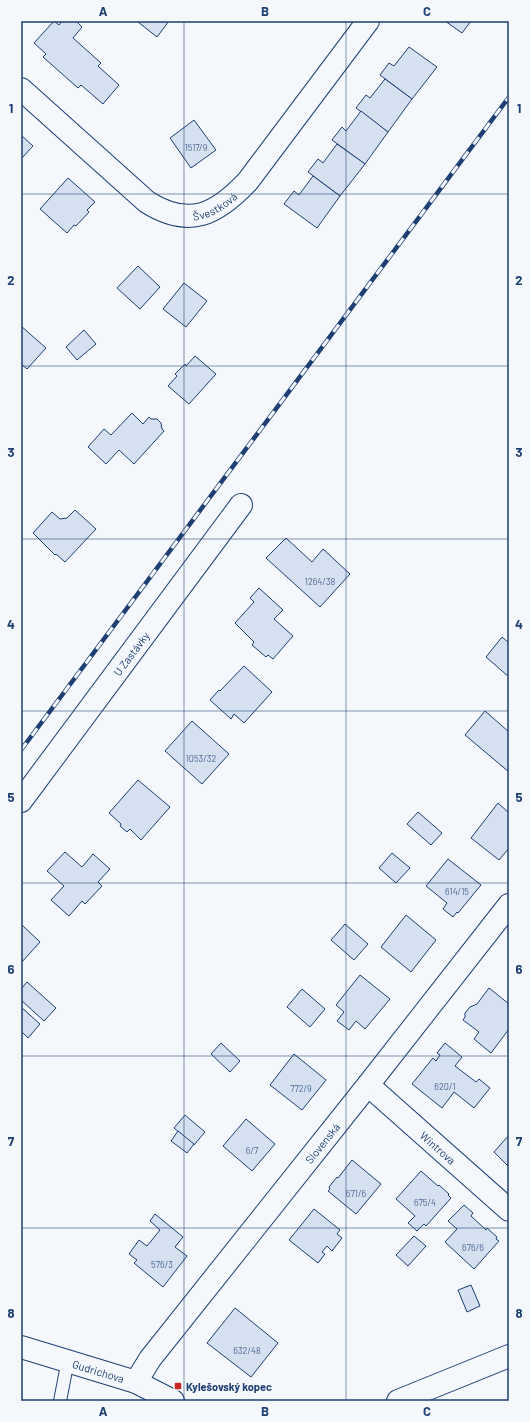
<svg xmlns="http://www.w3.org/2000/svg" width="530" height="1422" viewBox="0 0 530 1422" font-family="Barlow,sans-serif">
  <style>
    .building { fill: #d5e0f0; stroke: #1d3f73 }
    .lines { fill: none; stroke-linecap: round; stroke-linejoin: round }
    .service-casing { stroke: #1d3f73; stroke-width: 14 }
    .minor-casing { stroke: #1d3f73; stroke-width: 24 }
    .service { stroke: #f4f7fb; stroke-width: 12 }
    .minor { stroke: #f4f7fb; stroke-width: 22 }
    .rail-casing { stroke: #1d3f73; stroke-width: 4.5 }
    .rail { stroke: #f4f7fb; stroke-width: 3; stroke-dasharray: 9; stroke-linecap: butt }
    .grid { fill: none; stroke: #1d3f73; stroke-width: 1; stroke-opacity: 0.55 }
    .poi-dot { fill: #c62828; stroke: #f4f7fb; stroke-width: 1.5 }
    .labels { text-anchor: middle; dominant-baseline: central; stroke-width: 3; stroke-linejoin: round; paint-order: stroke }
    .number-label { font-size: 9px; fill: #4b6792 }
    .street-label { font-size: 11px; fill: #1d3f73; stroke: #f4f7fb }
    .poi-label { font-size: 11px; font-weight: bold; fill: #1d3f73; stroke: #f4f7fb; text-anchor: start }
    .neatline { fill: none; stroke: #1d3f73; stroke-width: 1.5 }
    .grid-label { font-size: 13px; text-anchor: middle; font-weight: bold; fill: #1d3f73 }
  </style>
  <rect width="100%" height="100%" fill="#f4f7fb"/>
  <!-- building -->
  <g class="building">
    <path d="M54 21 59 25 62 21H76L82 27 73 38 101 63 98 66 119 85 103 104 81 85 78 88 43 57 46 54 34 43Z"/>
    <path d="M139 21H169L157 37 138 22Z"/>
    <path d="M445 21H471L462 33Z"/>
    <path d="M409 47 437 67 412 99 380 75 389 63 394 66Z"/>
    <path d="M385 79 412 99 388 132 356 108 366 95 370 98Z"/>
    <path d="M361 111 388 132 365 164 332 140 342 127 346 131Z"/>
    <path d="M194 120 216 150 191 168 170 138Z"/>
    <path d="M21 135 33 146 21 159Z"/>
    <path d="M337 144 365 164 340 196 308 172 318 159 323 163Z"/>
    <path d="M313 176 340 196 317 228 284 204 294 191 299 195Z"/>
    <path d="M68 178 95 202 87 210 89 212 76 226 74 225 67 233 40 209Z"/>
    <path d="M138 266 160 287 140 309 117 288Z"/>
    <path d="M184 283 207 301 186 327 163 309Z"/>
    <path d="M21 326 46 348 27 369 21 364Z"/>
    <path d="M84 330 96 344 77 360 66 347Z"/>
    <path d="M195 356 216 374 189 404 168 386 177 376 175 374 185 364 186 366Z"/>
    <path d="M132 413 143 424 149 417 151 419H157L161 423 162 429 164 431 134 464 119 450 106 464 88 447 104 429 111 435Z"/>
    <path d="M75 510 96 529 65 562 56 554 55 555 33 533 52 512 60 519 67 518Z"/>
    <path d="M286 538 312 562 323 549 350 574 320 607 266 558Z"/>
    <path d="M259 588 283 610 274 619 293 636 273 659 268 655 266 657 252 645 254 642 235 623 254 602 250 598Z"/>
    <path d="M502 637 509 643V677L486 657Z"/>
    <path d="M244 666 272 692 244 723 234 714 231 719 210 700 219 690 220 691Z"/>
    <path d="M485 711 509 732V772L465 735Z"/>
    <path d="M192 721 229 754 202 784 165 751Z"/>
    <path d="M138 780 170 807 141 840 130 829 127 832 120 826 121 824 109 813Z"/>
    <path d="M498 803 509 813V848L499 860 471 838Z"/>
    <path d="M418 812 442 833 431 845 407 824Z"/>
    <path d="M65 852 82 867 93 854 110 869 98 882 102 886 85 904 82 901 69 916 51 900 64 886 47 871Z"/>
    <path d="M392 853 410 868 396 883 379 868Z"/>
    <path d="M448 859 481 885 458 913 457 912 453 917 443 909 447 903 426 886Z"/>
    <path d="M406 915 436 940 411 972 381 947Z"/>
    <path d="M21 924 40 942 21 963Z"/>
    <path d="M345 924 368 944 354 960 331 940Z"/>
    <path d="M360 975 390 999 365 1029 356 1021 349 1030 337 1021 344 1012 336 1005Z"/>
    <path d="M27 982 56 1008 44 1021 21 1000V989Z"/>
    <path d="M489 988 509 1004V1029L491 1053 474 1039 479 1032 463 1020 465 1017V1013L470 1007 477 1004Z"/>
    <path d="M302 989 325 1009 310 1027 287 1007Z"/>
    <path d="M21 1007 40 1024 28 1038 21 1031Z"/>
    <path d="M221 1043 240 1061 230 1072 211 1054Z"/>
    <path d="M445 1043 462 1057 455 1066 476 1082 479 1079 490 1088 474 1108 454 1092 442 1108 412 1084 433 1058 436 1061 440 1055 437 1053Z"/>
    <path d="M294 1054 326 1080 302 1110 270 1085Z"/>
    <path d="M185 1115 205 1132 194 1145 174 1128Z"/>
    <path d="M246 1119 275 1144 252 1171 223 1146Z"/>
    <path d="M178 1131 194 1144 187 1153 171 1141Z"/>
    <path d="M509 1135V1167L494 1152Z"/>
    <path d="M352 1160 381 1184 356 1214 328 1191 330 1189 329 1187 337 1177 338 1178Z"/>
    <path d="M421 1171 438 1186 439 1185 449 1194 448 1195 451 1198 426 1226 424 1224 417 1231 408 1223 415 1216 396 1199Z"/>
    <path d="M464 1205 473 1213 471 1216 486 1230 487 1228 497 1237 496 1239 499 1241 474 1269 445 1242 457 1229 448 1221Z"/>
    <path d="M314 1209 340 1230 337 1234 342 1238 332 1251 327 1246 322 1252 325 1254 318 1263 289 1240Z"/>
    <path d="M155 1214 183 1237 175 1247 187 1256 163 1287 134 1263 137 1260 129 1254 139 1240 147 1246 160 1230 150 1221Z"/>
    <path d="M414 1236 426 1246 408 1266 396 1255Z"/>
    <path d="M471 1285 480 1306 467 1312 458 1290Z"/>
    <path d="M235 1308 278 1343 251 1377 207 1343Z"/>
  </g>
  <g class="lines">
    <defs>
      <path id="service" d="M60 1401 68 1360"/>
      <g id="minor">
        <path id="s1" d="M21 89 147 202C190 229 217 214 248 181L368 21"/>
        <path id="s2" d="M21 801 241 505"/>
        <path id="s3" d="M368 1085 509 1210"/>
        <path id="s4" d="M21 1347 136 1382 173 1401"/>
        <path id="s5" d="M136 1382 150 1359 368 1085 509 905"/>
        <path d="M398 1401 509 1356"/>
      </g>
    </defs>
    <!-- service casing -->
    <use href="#service" class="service-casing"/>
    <!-- minor casing -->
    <use href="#minor" class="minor-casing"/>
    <!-- service -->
    <use href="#service" class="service"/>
    <!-- minor -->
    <use href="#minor" class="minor"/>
    <defs>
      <path id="rail" d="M21 750 509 97"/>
    </defs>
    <!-- rail casing -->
    <use href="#rail" class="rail-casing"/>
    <!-- rail -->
    <use href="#rail" class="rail"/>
  </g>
  <!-- grid -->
  <path class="grid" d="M184 21V1401M346 21V1401M21 194H509M21 366H509M21 539H509M21 711H509M21 883H509M21 1056H509M21 1228H509"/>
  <!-- markers -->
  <rect class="poi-dot" x="174" y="1382" width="8" height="8" rx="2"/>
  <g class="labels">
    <!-- number labels -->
    <g class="number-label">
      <text x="196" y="147">1517/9</text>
      <text x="320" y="581">1264/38</text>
      <text x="201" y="758">1053/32</text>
      <text x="457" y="891">614/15</text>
      <text x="445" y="1086">620/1</text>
      <text x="301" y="1088">772/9</text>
      <text x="252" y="1150">6/7</text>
      <text x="356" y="1193">671/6</text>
      <text x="425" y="1202">675/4</text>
      <text x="473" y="1247">676/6</text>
      <text x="162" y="1264">576/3</text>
      <text x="247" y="1350">632/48</text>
    </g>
    <!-- street labels -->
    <g class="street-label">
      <text stroke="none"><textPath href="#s1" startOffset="242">Švestková</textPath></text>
      <text stroke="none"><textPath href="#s2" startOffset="184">U Zastávky</textPath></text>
      <text stroke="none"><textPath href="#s5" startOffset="303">Slovenská</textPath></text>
      <text stroke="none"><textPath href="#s3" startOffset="94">Wintrova</textPath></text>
      <text stroke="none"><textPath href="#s4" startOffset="81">Gudrichova</textPath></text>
    </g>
    <!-- poi labels -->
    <g class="poi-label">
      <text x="186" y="1386">Kylešovský kopec</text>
    </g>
  </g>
  <!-- border -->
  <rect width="530" height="1422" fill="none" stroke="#f4f7fb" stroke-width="44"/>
  <rect x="22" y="22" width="486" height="1378" class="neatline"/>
  <g class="grid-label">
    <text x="103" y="16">A</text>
    <text x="265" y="16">B</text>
    <text x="427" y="16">C</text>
    <text x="11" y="113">1</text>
    <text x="519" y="113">1</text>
    <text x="11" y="285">2</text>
    <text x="519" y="285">2</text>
    <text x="11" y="457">3</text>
    <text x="519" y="457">3</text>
    <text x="11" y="629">4</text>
    <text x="519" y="629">4</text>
    <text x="11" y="802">5</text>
    <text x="519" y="802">5</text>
    <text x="11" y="974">6</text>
    <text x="519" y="974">6</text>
    <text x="11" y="1146">7</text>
    <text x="519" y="1146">7</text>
    <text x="11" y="1318">8</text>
    <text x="519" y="1318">8</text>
    <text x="103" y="1416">A</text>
    <text x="265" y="1416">B</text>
    <text x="427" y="1416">C</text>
  </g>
</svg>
